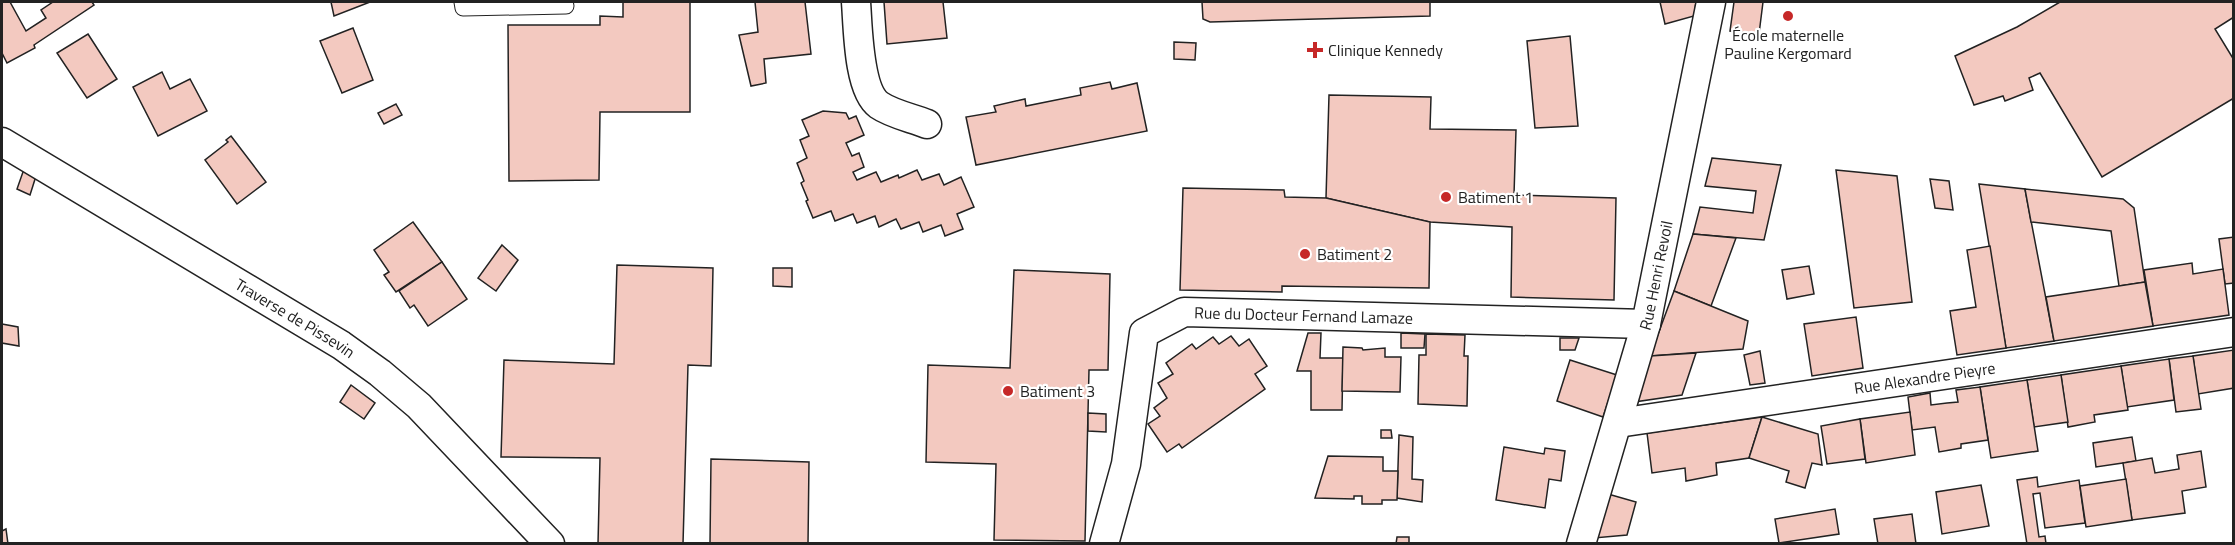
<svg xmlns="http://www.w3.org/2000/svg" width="2235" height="545" viewBox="0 0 2235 545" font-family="'Titillium Web',sans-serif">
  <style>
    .building { fill: #f3c9c0; stroke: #222; stroke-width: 1.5 }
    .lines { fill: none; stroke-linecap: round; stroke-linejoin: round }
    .service-casing { stroke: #222; stroke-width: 17 }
    .minor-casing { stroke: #222; stroke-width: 31 }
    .service { stroke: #fff; stroke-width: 15 }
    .minor { stroke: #fff; stroke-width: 28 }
    .poi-dot { fill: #c62828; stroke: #fff; stroke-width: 2 }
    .labels { text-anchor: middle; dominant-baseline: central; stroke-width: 4.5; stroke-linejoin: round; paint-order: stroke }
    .poi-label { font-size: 16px; fill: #222; stroke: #fff; text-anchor: start }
    .street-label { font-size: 16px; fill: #222; stroke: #fff }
  </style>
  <rect width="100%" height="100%" fill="#fff"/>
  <!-- building -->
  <g class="building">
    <path d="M2 2H10L26 31 46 18 41 10 53 2H92L94 5 34 45 35 48 7 63 2 53Z"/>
    <path d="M331 2H370L334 16Z"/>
    <path d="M623 2H690V112H600L599 180 509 181 508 25H600V16L623 17Z"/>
    <path d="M755 2H805L811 54 764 59 766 83 751 86 739 35 758 32Z"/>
    <path d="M884 2H943L947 38 887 44Z"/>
    <path d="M1202 2H1430V16L1210 22 1203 19Z"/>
    <path d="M1660 2H1696L1694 16 1665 24Z"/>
    <path d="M1734 2H1763L1759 34 1730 31Z"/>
    <path d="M2060 2H2234V17L2215 29 2234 60V98L2102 177 2040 73 2029 78 2033 90 2005 101 2003 96 1974 105 1955 56 2017 27Z"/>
    <path d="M353 28 373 80 342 93 320 41Z"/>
    <path d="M88 34 117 79 87 98 57 53Z"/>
    <path d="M1570 36 1578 126 1535 128 1527 41Z"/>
    <path d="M1174 42 1196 43 1195 60 1174 59Z"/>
    <path d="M162 72 170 89 190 79 207 111 158 136 133 87Z"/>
    <path d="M1110 82 1112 89 1137 83 1147 131 976 165 966 117 996 112 994 106 1025 99 1026 106 1081 95 1080 88Z"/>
    <path d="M1329 95 1431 97 1430 129 1516 130 1514 195 1616 198 1614 300 1511 297 1512 227 1430 222 1326 198Z"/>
    <path d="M396 104 402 115 384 124 378 113Z"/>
    <path d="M823 111 846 113 849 119 856 116 864 135 846 143 852 156 859 153 864 167 853 172 857 180 876 172 881 182 898 175 899 178 917 170 922 180 939 174 944 185 961 177 974 207 957 214 963 229 945 236 941 225 923 232 919 222 901 229 896 219 879 227 875 216 857 223 853 214 835 221 831 211 813 218 806 201 808 200 801 183 804 181 797 163 807 158 800 140 809 136 802 120Z"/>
    <path d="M231 136 266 182 237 204 205 160 228 142 226 140Z"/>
    <path d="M1712 158 1781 165 1764 240 1693 234 1700 207 1753 213 1756 191 1705 186Z"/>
    <path d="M24 169 36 176 30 195 17 189Z"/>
    <path d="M1836 170 1897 176 1912 302 1854 308Z"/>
    <path d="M1930 179 1949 181 1953 210 1935 208Z"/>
    <path d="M1979 184 2025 189 2054 341 2006 348Z"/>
    <path d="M1183 188 1284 190 1285 197 1326 198 1430 222 1429 288 1282 286V292L1180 290Z"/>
    <path d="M2025 189 2123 199 2134 208 2145 282 2119 286 2111 231 2031 222Z"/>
    <path d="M413 222 442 262 396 292 384 275 389 272 374 250Z"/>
    <path d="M1693 234 1736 238 1711 306 1674 291Z"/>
    <path d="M2234 237V283L2225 284 2219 239Z"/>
    <path d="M502 245 518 260 496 291 478 278Z"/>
    <path d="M1990 246 2006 348 1957 355 1950 311 1976 307 1967 250Z"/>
    <path d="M442 262 467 299 428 326 414 305 410 308 399 291Z"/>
    <path d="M2192 263 2193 274 2223 269 2229 315 2153 326 2144 270Z"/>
    <path d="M617 265 713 268 711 366 688 365 683 544H598L600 458 501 457 504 360 614 364Z"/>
    <path d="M1809 266 1814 294 1787 299 1782 270Z"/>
    <path d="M773 268H792V287L773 286Z"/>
    <path d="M1014 270 1110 274 1108 370H1089L1085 541 994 540 996 464 926 462 928 365 1010 368Z"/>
    <path d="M2145 282 2153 326 2054 341 2046 297Z"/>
    <path d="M1674 291 1748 321 1743 349 1650 356Z"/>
    <path d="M1856 317 1863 368 1812 376 1804 324Z"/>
    <path d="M2 324 18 327 19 346 2 343Z"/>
    <path d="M1308 333H1321L1320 358H1343L1342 410H1311V371H1297Z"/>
    <path d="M1401 333 1425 334 1424 348H1401Z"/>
    <path d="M1426 334 1465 335 1464 356H1468L1467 406 1418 404 1419 355H1426Z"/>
    <path d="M1231 336 1239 346 1249 339 1267 366 1255 374 1265 389 1182 448 1179 444 1167 452 1148 424 1160 416 1154 408 1167 398 1158 383 1173 374 1166 363 1192 344 1196 349 1213 337 1219 344Z"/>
    <path d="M1560 338H1579L1575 350H1560Z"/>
    <path d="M1343 347 1362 348 1363 350 1385 348V357H1401L1400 392 1342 391Z"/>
    <path d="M2234 350V388L2198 394 2193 356Z"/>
    <path d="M1760 351 1765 383 1750 385 1744 355Z"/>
    <path d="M1696 353 1682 395 1634 402 1650 356Z"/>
    <path d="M2193 356 2201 409 2176 412 2169 359Z"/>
    <path d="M2169 359 2174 400 2127 407 2121 366Z"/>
    <path d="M1570 360 1617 375 1603 417 1557 401Z"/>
    <path d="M2121 366 2128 410 2094 415 2095 422 2068 427 2061 375Z"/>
    <path d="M2061 375 2068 422 2034 427 2027 380Z"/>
    <path d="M2027 380 2038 451 1991 458 1980 387Z"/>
    <path d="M351 385 375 403 364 419 340 402Z"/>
    <path d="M1980 387 1988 440 1961 444V448L1939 452 1935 427 1912 430 1908 397 1930 393 1931 405 1947 403 1958 402 1956 390Z"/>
    <path d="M1910 412 1915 455 1866 463 1860 419Z"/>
    <path d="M1088 413 1106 414V432L1088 431Z"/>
    <path d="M1762 417 1749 458 1716 463 1717 475 1686 481 1685 468 1652 473 1647 433Z"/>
    <path d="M1762 417 1818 434 1822 465 1812 463 1805 488 1786 482 1789 471 1749 458Z"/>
    <path d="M1860 419 1865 459 1827 464 1821 426Z"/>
    <path d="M1381 430H1391L1392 438H1381Z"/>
    <path d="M1399 435 1413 437 1412 479 1423 480 1422 502 1397 498Z"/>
    <path d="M2132 437 2136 461 2096 467 2093 443Z"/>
    <path d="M1504 447 1544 454 1545 448 1565 451 1561 481 1549 479 1545 508 1496 500Z"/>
    <path d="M2201 451 2206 487 2182 491 2185 513 2132 520 2123 463 2152 458 2155 473 2179 469 2177 455Z"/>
    <path d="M1328 456 1383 457V471H1398L1397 500H1382V504H1362V496H1354V499L1315 498Z"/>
    <path d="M711 459 809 462 808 544H710Z"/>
    <path d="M2037 477 2038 487 2079 480 2085 523 2045 528 2040 493 2033 494 2039 537 2045 536 2046 544H2027L2017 480Z"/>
    <path d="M2126 479 2132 520 2086 527 2080 486Z"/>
    <path d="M1981 485 1989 526 1942 534 1936 492Z"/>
    <path d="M1608 494 1636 502 1627 535 1594 538Z"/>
    <path d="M1835 509 1839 534 1779 543 1775 519Z"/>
    <path d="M1912 514 1916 544H1878L1874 519Z"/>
    <path d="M6 529 8 544H2V531Z"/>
    <path d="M1397 537H1409V544H1396Z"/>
  </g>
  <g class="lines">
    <defs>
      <path id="service" d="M462 2 463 8 566 6"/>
      <g id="minor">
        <path d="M856 2C858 27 858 90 879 105 892 114 912 118 927 124"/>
        <path id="s1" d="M2 142 341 345 380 373 419 406 550 544"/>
        <path id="s2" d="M1618 423 2234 332"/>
        <path id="s3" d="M1104 544 1126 464 1144 333 1184 312 1646 324"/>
        <path id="s4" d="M1581 544 1646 324 1711 2"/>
      </g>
    </defs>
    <!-- service casing -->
    <use href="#service" class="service-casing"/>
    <!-- minor casing -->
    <use href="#minor" class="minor-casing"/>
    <!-- service -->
    <use href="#service" class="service"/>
    <!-- minor -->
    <use href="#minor" class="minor"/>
  </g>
  <!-- markers -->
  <g class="poi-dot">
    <circle cx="1788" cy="16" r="6"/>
    <path d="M1312 41h6v6h6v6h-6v6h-6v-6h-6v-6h6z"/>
    <circle cx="1446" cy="197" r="6"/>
    <circle cx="1305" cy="254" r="6"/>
    <circle cx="1008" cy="391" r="6"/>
  </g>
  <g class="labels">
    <!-- poi labels -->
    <g class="poi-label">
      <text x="1788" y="35" text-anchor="middle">École maternelle<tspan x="1788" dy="18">Pauline Kergomard</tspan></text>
      <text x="1328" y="50">Clinique Kennedy</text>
      <text x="1458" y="197">Batiment 1</text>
      <text x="1317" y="254">Batiment 2</text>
      <text x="1020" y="391">Batiment 3</text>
    </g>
    <!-- street labels -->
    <g class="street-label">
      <text stroke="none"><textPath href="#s4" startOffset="279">Rue Henri Revoil</textPath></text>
      <text stroke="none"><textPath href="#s3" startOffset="380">Rue du Docteur Fernand Lamaze</textPath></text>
      <text stroke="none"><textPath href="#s1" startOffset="342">Traverse de Pissevin</textPath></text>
      <text stroke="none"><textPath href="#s2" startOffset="310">Rue Alexandre Pieyre</textPath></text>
    </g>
  </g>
  <!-- border -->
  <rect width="2235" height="545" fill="none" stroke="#222222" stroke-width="6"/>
</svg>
